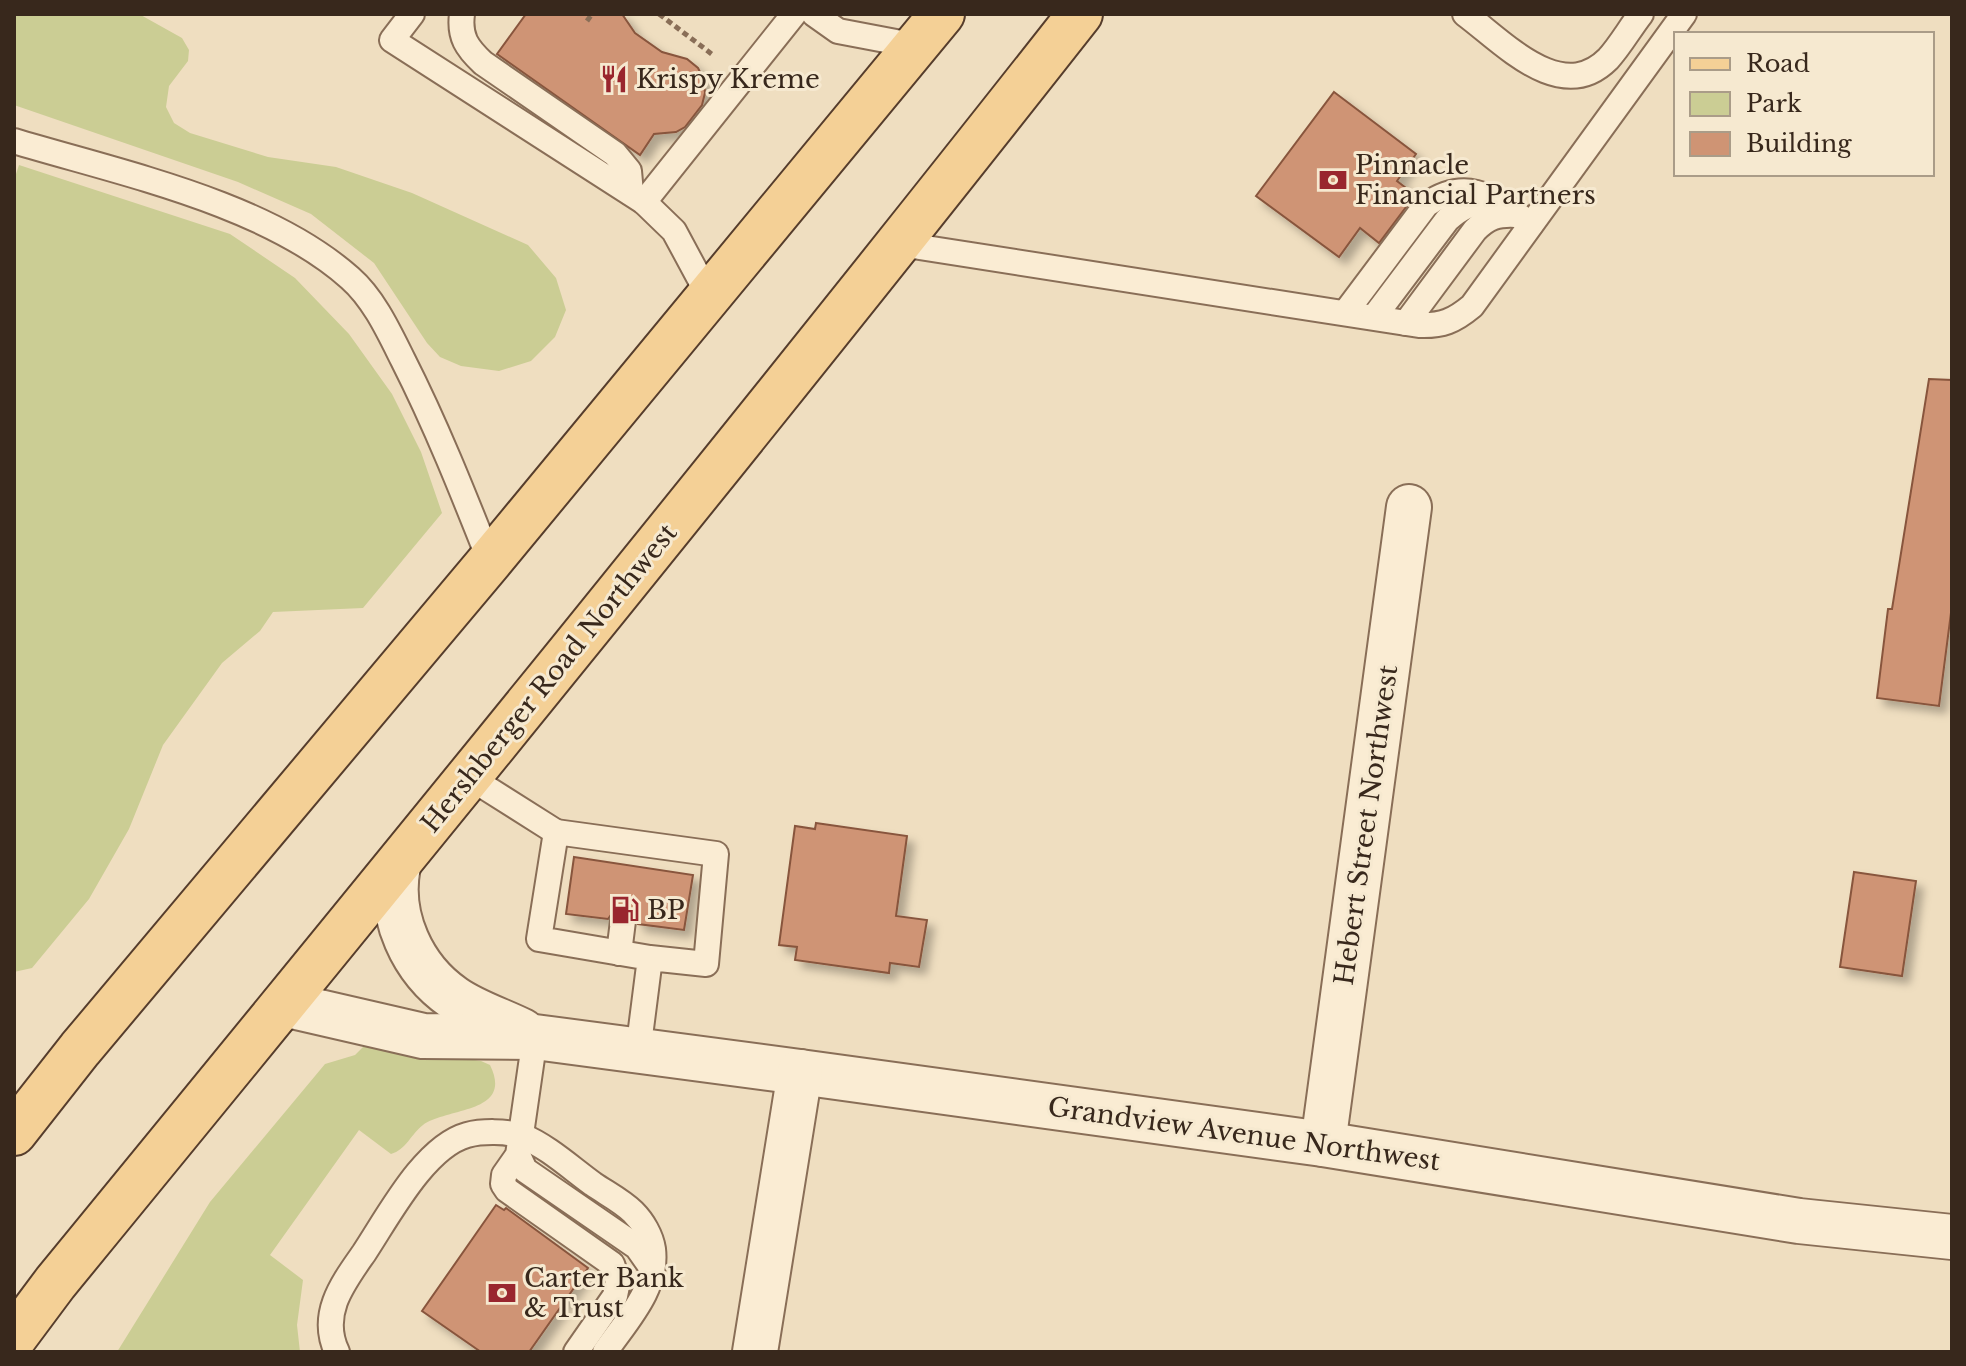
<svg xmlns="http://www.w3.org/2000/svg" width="1966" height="1366" viewBox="0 0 1966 1366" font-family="'Libre Baskerville',serif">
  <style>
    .green { fill: #cbcd94 }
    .building { fill: #cf9474; stroke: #88553d; stroke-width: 2; filter: url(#shadow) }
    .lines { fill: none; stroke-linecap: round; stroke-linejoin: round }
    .lane-casing { stroke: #896e57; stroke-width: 28 }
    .street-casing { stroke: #896e57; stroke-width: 48 }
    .primary-casing { stroke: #563d2c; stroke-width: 48 }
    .path { stroke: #896e57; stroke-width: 5; stroke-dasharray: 6 4; stroke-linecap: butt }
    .lane { stroke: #faecd3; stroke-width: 24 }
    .street { stroke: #faecd3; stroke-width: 44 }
    .primary { stroke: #f4d096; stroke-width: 44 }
    .labels { text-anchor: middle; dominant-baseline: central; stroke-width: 6; stroke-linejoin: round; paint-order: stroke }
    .poi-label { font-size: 26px; fill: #38281c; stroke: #f6e9d0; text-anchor: start }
    .street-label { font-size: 26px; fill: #38281c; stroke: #f6e9d0 }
  </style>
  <defs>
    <filter id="shadow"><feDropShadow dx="7" dy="7" stdDeviation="4" flood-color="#0004"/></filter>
  </defs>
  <rect width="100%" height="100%" fill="#efdec0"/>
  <!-- green -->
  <g class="green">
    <path d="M14 14H139L182 38 189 50 188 61 169 86 166 107 174 123 190 133 268 157 336 167 412 193 528 245 556 278 566 310 555 337 531 361 499 371 461 366 440 357 427 343 374 263 311 214 238 182 14 105Z"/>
    <path d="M19 165 230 234 295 278 349 334 392 394 421 452 442 513 363 608 273 612 260 631 222 663 163 745 129 829 89 899 32 968 14 972V180Z"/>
    <path d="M366 1044 481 1061 490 1065C514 1114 448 1107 423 1125 411 1134 406 1150 391 1154L359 1130 270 1255 303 1280 297 1325 300 1352H117L210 1202 325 1064 355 1055Z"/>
  </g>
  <!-- building -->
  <g class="building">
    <path d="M526 14H622L635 33 662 52 687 59 698 68 704 80 705 93 702 105 685 127 676 132 654 134 640 155 497 54Z"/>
    <path d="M1334 92 1416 154 1397 181 1415 195 1379 243 1360 228 1339 257 1256 196Z"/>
    <path d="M1929 379 1952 380V605L1939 706 1877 698 1888 609H1892Z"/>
    <path d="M816 823 907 836 896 916 927 920 919 967 890 963 889 973 795 960 797 947 779 945 795 826 815 829Z"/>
    <path d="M574 857 693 875 684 930 638 924 636 914 626 906 616 908 608 919 566 914Z"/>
    <path d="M1854 872 1916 881 1902 976 1840 967Z"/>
    <path d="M496 1205 504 1210 506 1208 588 1268 529 1352H481L422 1311Z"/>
  </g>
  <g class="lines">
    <defs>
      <g id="lane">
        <path d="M412 14 392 40 644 202 674 231 709 296"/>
        <path d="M462 14C459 37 467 48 483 63L615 154 629 171 631 193"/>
        <path d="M814 14 838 31 917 46"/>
        <path d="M1465 14C1503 42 1561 106 1608 59 1620 46 1630 28 1641 14"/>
        <path d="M14 141C120 173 266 203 350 278 374 299 389 332 403 360 436 425 463 493 490 561"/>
        <path d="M644 202 794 14"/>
        <path d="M900 244 1419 325C1442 326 1454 321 1472 306L1684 14"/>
        <path d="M1345 313 1426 205C1469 175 1495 200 1531 224"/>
        <path d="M1374 317 1447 220C1460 208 1471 202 1489 202"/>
        <path d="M1406 323 1475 230C1488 217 1497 214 1516 215"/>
        <path d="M469 777 556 832"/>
        <path d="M619 953 623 921"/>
        <path d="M535 1037 518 1155 504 1175 503 1184 507 1190 612 1264 618 1281 615 1296 576 1352"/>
        <path d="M638 1052 650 958 539 939 556 832 716 854 706 964 650 958"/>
        <path d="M518 1155 525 1170 637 1247 651 1267"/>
        <path d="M337 1352C319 1314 343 1283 364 1253 388 1217 424 1147 467 1135 482 1131 507 1131 522 1136 547 1146 571 1168 593 1184 606 1193 622 1201 633 1212 643 1222 651 1236 653 1249 658 1289 626 1321 605 1352"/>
      </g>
      <g id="street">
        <path d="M398 866C388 916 412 969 454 998 474 1012 500 1020 522 1031"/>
        <path d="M284 1004 423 1036 535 1037 800 1072 1323 1144 1799 1221 1952 1237"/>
        <path d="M1323 1144 1409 507"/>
        <path d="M755 1352 800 1072"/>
      </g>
      <g id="primary">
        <path d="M14 1133 80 1049 490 561 942 14"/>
        <path d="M14 1338 55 1283C400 862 744 441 1080 14"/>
      </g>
    </defs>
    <!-- lane casing -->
    <use href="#lane" class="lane-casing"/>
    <!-- street casing -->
    <use href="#street" class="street-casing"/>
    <!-- primary casing -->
    <use href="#primary" class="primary-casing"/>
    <!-- path -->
    <g class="path">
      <path d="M659 14 713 55"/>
      <path d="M587 21 592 14"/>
    </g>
    <!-- lane -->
    <use href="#lane" class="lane"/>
    <!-- street -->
    <use href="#street" class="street"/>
    <!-- primary -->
    <use href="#primary" class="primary"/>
  </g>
  <!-- icons -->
  <defs>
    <symbol id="restaurant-bare" viewBox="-9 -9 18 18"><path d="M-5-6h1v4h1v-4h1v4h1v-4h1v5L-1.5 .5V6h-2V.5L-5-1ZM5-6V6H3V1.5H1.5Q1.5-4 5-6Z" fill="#99262e" stroke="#f6e9d0" stroke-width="2.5" paint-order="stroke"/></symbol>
    <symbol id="bank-bare" viewBox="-9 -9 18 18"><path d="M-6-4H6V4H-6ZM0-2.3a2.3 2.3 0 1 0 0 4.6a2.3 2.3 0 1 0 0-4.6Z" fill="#99262e" stroke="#f6e9d0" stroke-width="2.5" paint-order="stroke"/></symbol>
    <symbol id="fuel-bare" viewBox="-9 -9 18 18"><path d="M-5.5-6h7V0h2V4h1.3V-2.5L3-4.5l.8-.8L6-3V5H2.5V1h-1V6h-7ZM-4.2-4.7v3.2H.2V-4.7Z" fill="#99262e" stroke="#f6e9d0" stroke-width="2.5" paint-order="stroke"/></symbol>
  </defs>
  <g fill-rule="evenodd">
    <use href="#restaurant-bare" x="594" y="59" width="40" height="40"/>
    <use href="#bank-bare" x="1313" y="160" width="40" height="40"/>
    <use href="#fuel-bare" x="605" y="890" width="40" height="40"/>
    <use href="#bank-bare" x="482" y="1273" width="40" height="40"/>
  </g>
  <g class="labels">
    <!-- poi labels -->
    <g class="poi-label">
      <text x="636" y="79">Krispy Kreme</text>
      <text x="1355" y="165">Pinnacle<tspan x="1355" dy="30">Financial Partners</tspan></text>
      <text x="647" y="910">BP</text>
      <text x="524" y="1278">Carter Bank<tspan x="524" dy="30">&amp; Trust</tspan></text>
    </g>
    <!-- street labels -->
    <g class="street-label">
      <text transform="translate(549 678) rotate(-51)">Hershberger Road Northwest</text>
      <text transform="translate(1366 825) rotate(-82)">Hebert Street Northwest</text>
      <text transform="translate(1244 1134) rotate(8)">Grandview Avenue Northwest</text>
    </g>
  </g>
  <!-- border -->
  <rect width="1966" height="1366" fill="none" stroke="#38281c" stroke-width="32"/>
  <!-- legend -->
  <rect x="1674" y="32" width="260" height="144" fill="#f6e9d0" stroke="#aa9c88" stroke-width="2"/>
  <rect x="1690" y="58" width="40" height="12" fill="#f4d096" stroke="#aa9c88" stroke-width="2"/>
  <text x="1746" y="72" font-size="24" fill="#38281c">Road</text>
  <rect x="1690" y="92" width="40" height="24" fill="#cbcd94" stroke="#aa9c88" stroke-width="2"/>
  <text x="1746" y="112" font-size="24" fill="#38281c">Park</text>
  <rect x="1690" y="132" width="40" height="24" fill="#cf9474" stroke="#aa9c88" stroke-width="2"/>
  <text x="1746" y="152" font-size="24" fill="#38281c">Building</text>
</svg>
